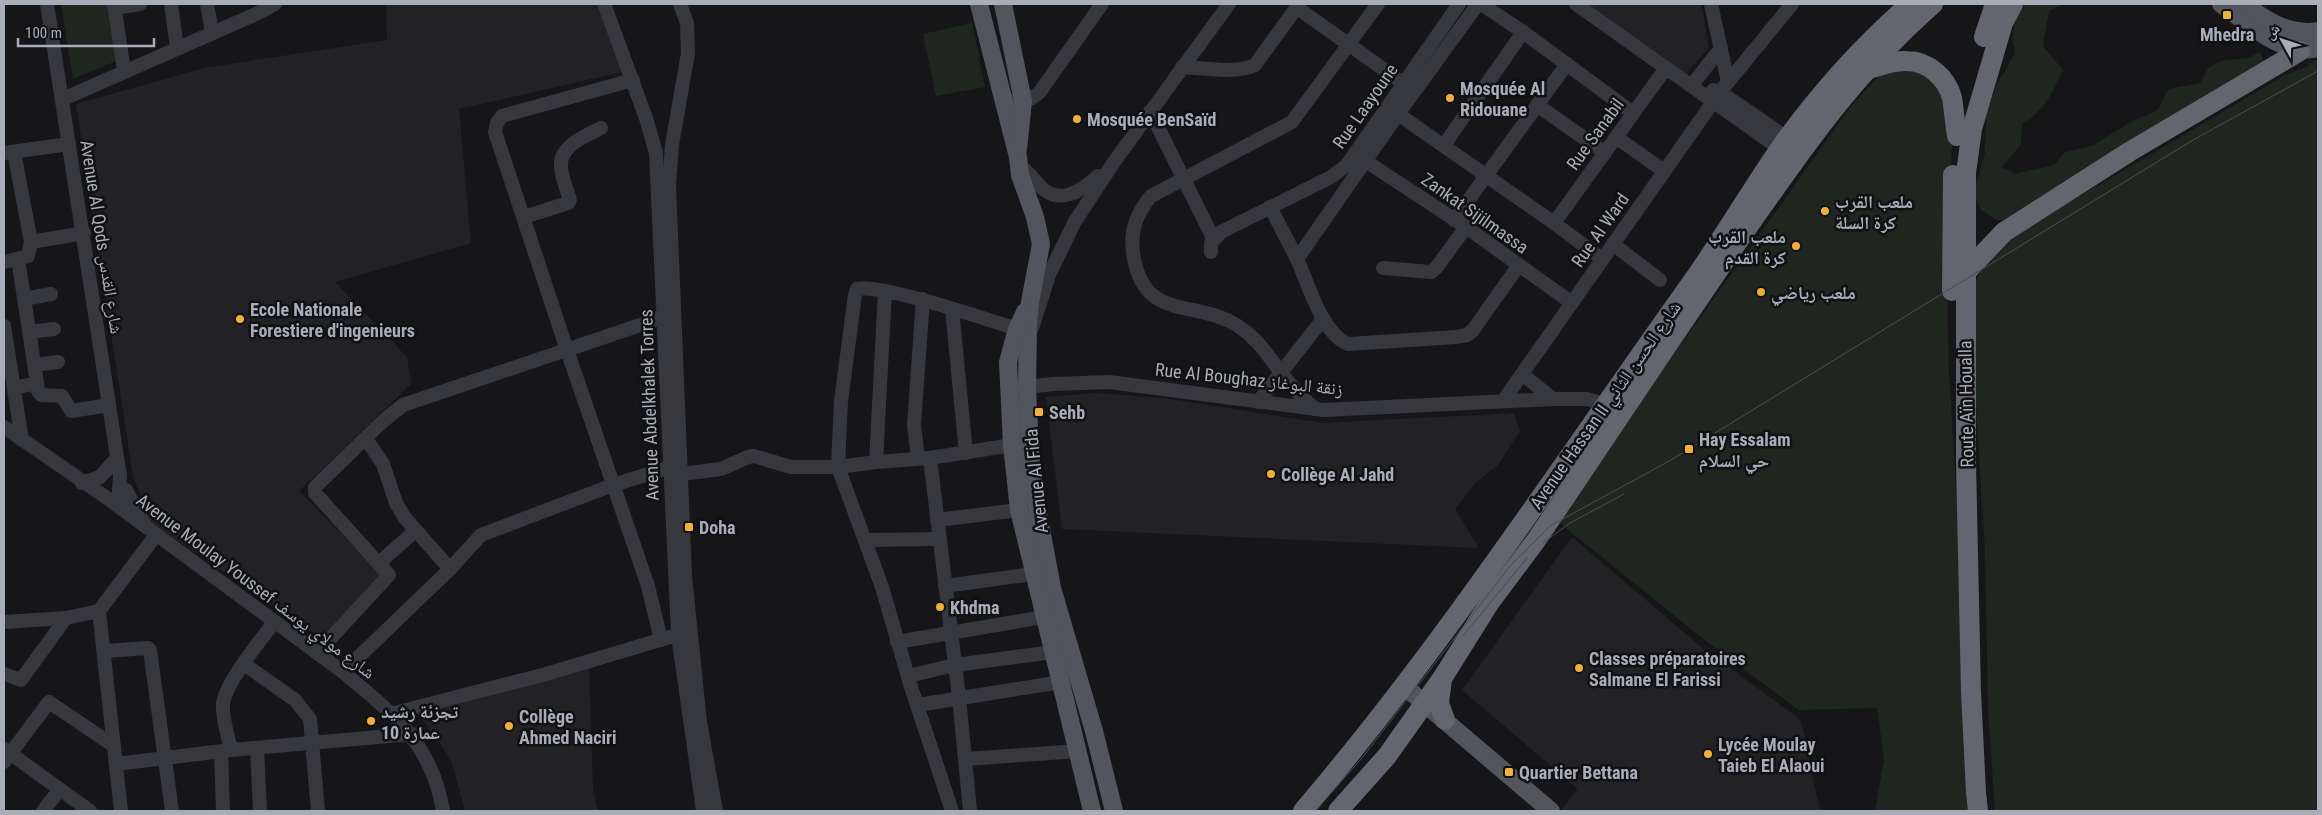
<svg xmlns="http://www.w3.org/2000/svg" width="2322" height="815" viewBox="0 0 2322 815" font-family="'Roboto Condensed','Noto Naskh Arabic',sans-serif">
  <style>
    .built { fill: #222225 }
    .green { fill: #1e261f }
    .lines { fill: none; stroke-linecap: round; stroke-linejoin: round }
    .minor { stroke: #37383d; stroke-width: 14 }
    .major { stroke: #53555c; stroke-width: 18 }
    .highway { stroke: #63666e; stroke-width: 20 }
    .tram { stroke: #4a4c52; stroke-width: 1 }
    .poi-dot { fill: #f2b134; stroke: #111113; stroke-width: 2 }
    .labels { text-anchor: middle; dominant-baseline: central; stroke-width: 5; stroke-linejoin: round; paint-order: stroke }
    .poi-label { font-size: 18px; font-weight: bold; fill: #a8adb8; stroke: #111113; text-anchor: start }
    .street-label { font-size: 18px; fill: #a8adb8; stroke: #111113 }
  </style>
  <rect width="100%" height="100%" fill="#161618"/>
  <!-- built -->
  <g class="built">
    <path d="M386 4H596L622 72 459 109 471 243 335 282 407 357 411 384 299 491 384 577 322 640 151 522 133 477 76 104 204 68 387 40Z"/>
    <path d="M1585 4H1701L1709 47 1684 76Z"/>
    <path d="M1095 393 1164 398 1322 423 1514 413 1520 431 1498 465 1475 483 1455 509 1479 548 1062 529 1046 397Z"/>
    <path d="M1572 537 1700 646 1801 720 1820 811H1560L1578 789 1462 690Z"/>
    <path d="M589 667 593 791 598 811H465L452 763 440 743 415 710Z"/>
  </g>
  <!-- green -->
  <g class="green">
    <path d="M61 4H110L119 60 73 79Z"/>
    <path d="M2024 4H2063L2049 11 2043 46 2063 70C2053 92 2044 112 2022 123L2021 145 2002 167 2015 174 2054 165 2065 152 2092 146 2131 122 2158 110 2168 89 2200 83 2208 68 2221 61 2248 58 2260 52 2264 62 2147 137 2115 149 2101 166 2022 215 1998 221 1981 210 1974 194 1985 153 1986 117 1996 86 2015 53C2011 35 2013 19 2024 4Z"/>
    <path d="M972 23 985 87 936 96 923 34Z"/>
    <path d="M2318 59V811H1995L1988 709 1985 552 1969 296 1983 266 2011 237 2285 75 2307 67 2309 63Z"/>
    <path d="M1895 66 1921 72 1937 82 1953 132 1946 249 1949 374 1958 519 1969 811H1875L1884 759 1877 708 1799 710 1702 638 1556 520 1851 106 1879 76Z"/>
  </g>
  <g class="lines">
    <!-- minor -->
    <g class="minor">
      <path d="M47 4 120 476 118 506"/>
      <path d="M114 4 124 71"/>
      <path d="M171 4 177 48"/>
      <path d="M207 4 212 33"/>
      <path d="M604 4 646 118 656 153 678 635 703 811"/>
      <path d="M680 4 687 23 688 53 672 145 669 185 685 576 700 722 716 811"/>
      <path d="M1481 4 1523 32 1633 113"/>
      <path d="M1576 4 1787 154"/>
      <path d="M1711 4 1728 82"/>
      <path d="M1296 7 1410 88"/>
      <path d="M115 8 140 4"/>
      <path d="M1182 67C1201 68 1237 74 1255 65L1299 4"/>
      <path d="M633 80 502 116 497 123 495 132 567 350 648 586 661 640"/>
      <path d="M1692 85 1721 48"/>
      <path d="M1713 90 1720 92 1793 142"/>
      <path d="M63 99 256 14 275 4"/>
      <path d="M1002 102 1030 99 1039 93 1102 4"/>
      <path d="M1537 105 1605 153"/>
      <path d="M1150 111 1213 238"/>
      <path d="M1398 114 1554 223 1602 259"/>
      <path d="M1616 137 1664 171"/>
      <path d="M1444 145 1523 32"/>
      <path d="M14 152 31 242"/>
      <path d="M4 153 69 144"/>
      <path d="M1358 156 1466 227 1572 303"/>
      <path d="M1018 164C1027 170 1031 176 1038 184 1058 207 1080 192 1098 176"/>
      <path d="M1270 207C1279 224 1288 241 1297 259 1308 283 1322 334 1348 344L1456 337 1467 335 1473 330 1519 265"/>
      <path d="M524 217 568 203 570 200C567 189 561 177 561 166 559 146 587 135 601 128"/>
      <path d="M1454 220 1567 64"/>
      <path d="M1554 223 1666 68"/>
      <path d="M1613 244 1660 280"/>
      <path d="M1211 252V243L1221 232 1331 177 1347 165 1459 4"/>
      <path d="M1297 259 1398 114 1478 4"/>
      <path d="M4 262 28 256 31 242 84 233"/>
      <path d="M1383 268 1431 272 1436 268 1466 227"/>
      <path d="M24 299 51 294"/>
      <path d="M952 309 966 453"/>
      <path d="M4 326 22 440"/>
      <path d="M1032 328 1049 275 1074 223 1114 162 1229 4"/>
      <path d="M29 332 54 329"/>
      <path d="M34 365 58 362"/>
      <path d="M1522 374 1553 399"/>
      <path d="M37 383 38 391 41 395 62 396 71 411 109 405"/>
      <path d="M14 388 37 383 18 259"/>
      <path d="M1017 388 1053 384 1109 382 1324 410 1553 399H1587L1605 404"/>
      <path d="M1503 401 1720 92 1792 4"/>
      <path d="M1258 402 1323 319"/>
      <path d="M1315 409C1307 401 1298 394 1291 385 1272 364 1264 343 1238 326 1194 298 1142 323 1133 252 1130 230 1137 213 1151 196L1292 122 1378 4"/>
      <path d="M4 427 107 498 343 672C393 714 432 743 443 811"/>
      <path d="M366 439 383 464 396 503 405 518 450 569"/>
      <path d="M918 458 914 425 923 299"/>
      <path d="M930 458 959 697 970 811"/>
      <path d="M876 462 885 291"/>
      <path d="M681 474 721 469 748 457 754 456 791 467H838L876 462 930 458 1012 445"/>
      <path d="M82 483 100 477 117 458"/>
      <path d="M126 490 144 523"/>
      <path d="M937 520 1019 510"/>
      <path d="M866 540 940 539"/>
      <path d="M379 563 415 531"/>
      <path d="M945 586 1033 574"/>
      <path d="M99 611 121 811"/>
      <path d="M4 622 66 618 99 611 156 535"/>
      <path d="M897 642 1043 617"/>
      <path d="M105 651 148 648 150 650 172 811"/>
      <path d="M317 653 389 575 315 493V487L382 422 403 405 664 317"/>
      <path d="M244 664 295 700 310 719 318 811"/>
      <path d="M343 672 450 569 481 535 613 485 671 467"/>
      <path d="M4 674 21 680 66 618"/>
      <path d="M908 676 955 665 1053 652"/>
      <path d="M918 705 1061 682"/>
      <path d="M391 714 546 674 670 637"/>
      <path d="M257 748 260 811"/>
      <path d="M4 749 90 811"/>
      <path d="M231 750C228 736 222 718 223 704 225 683 261 640 274 622"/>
      <path d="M221 752 223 811"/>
      <path d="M966 759 1078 751"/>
      <path d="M4 762 49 702 114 746"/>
      <path d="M116 764 231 750 412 734"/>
      <path d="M43 811 60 789"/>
      <path d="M952 811 911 687 882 587 838 467 841 401 855 295 857 289C870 287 883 291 895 293 936 302 976 316 1017 329"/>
    </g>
    <!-- major -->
    <g class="major">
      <path d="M979 4 1018 157 1020 175 1035 217 1041 244 1030 302 1028 324 1027 388 1031 466 1036 502 1052 588 1094 731 1114 811"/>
      <path d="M1003 4 1023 101 1018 149"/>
      <path d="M2221 4C2248 23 2283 57 2318 48"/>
      <path d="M2243 4C2266 20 2289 36 2318 31"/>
      <path d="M1025 312 1017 329 1008 362 1012 445 1019 510 1092 811"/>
      <path d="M1404 686 1551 811"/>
    </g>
    <!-- highway -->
    <g class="highway">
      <path d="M1984 37 1995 4"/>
      <path d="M1866 70C1879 66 1893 60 1907 61 1928 61 1947 78 1952 98 1954 110 1955 124 1957 136"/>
      <path d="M1966 272 2004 232 2129 152 2300 51"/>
      <path d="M1952 291 1953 175"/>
      <path d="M1442 679 1439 703 1445 720"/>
      <path d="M1303 811C1447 642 1568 455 1697 275 1726 233 1752 189 1781 147 1818 95 1862 46 1910 4"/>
      <path d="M1338 811 1387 756 1443 677 1490 602 1537 539C1602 443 1666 346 1732 250 1795 159 1850 77 1933 4"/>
      <path d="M1978 811 1976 792 1971 692 1966 463V173L1972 129 2003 23 2013 4"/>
    </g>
    <!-- tram -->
    <g class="tram">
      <path d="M1543 543 1570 523 1624 494"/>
      <path d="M1463 636 1527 558"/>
      <path d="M1315 811 1362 758 1510 566 1550 526 1671 460 2193 140 2318 71"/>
    </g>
  </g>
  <!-- markers -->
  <g class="poi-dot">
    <rect x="2222" y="10" width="10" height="10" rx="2.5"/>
    <circle cx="1450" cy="98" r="5"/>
    <circle cx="1077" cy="119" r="5"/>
    <circle cx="1825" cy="211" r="5"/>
    <circle cx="1796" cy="246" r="5"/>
    <circle cx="1761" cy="292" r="5"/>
    <circle cx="240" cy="319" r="5"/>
    <rect x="1034" y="407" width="10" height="10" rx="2.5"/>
    <rect x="1684" y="444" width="10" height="10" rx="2.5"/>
    <circle cx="1271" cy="474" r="5"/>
    <rect x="684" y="522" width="10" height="10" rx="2.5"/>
    <circle cx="940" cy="607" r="5"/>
    <circle cx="1579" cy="668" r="5"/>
    <circle cx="371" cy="721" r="5"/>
    <circle cx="509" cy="726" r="5"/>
    <circle cx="1708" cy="754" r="5"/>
    <rect x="1504" y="767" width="10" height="10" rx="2.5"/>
  </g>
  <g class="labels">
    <!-- poi labels -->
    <g class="poi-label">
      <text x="2227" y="34" text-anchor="middle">Mhedra</text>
      <text x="1460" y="88">Mosquée Al<tspan x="1460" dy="21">Ridouane</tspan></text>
      <text x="1087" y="119">Mosquée BenSaïd</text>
      <text x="1835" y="201">ملعب القرب<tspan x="1835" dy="21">كرة السلة</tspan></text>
      <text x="1786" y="236" text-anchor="end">ملعب القرب<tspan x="1786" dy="21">كرة القدم</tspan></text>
      <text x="1771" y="292">ملعب رياضي</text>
      <text x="250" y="309">Ecole Nationale<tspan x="250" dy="21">Forestiere d'ingenieurs</tspan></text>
      <text x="1049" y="412">Sehb</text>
      <text x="1699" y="439">Hay Essalam<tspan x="1699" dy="21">حي السلام</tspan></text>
      <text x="1281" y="474">Collège Al Jahd</text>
      <text x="699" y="527">Doha</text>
      <text x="950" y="607">Khdma</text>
      <text x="1589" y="658">Classes préparatoires<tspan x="1589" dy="21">Salmane El Farissi</tspan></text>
      <text x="381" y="711">تجزئة رشيد<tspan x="381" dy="21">عمارة 10</tspan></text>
      <text x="519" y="716">Collège<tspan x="519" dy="21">Ahmed Naciri</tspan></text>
      <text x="1718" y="744">Lycée Moulay<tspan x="1718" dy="21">Taieb El Alaoui</tspan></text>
      <text x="1519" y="772">Quartier Bettana</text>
    </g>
    <!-- street labels -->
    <g class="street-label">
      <text transform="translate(1365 106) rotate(-55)">Rue Laayoune</text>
      <text transform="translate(1595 134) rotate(-54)">Rue Sanabil</text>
      <text transform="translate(1475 213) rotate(35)">Zankat Sijilmassa</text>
      <text transform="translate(1600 230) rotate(-55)">Rue Al Ward</text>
      <text transform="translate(102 237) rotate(81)">Avenue Al Qods شارع القدس</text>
      <text transform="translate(1249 379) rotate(6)">Rue Al Boughaz زنقة البوغاز</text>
      <text transform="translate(1966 404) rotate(-91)">Route Aïn Houalla</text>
      <text transform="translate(649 405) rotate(-92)">Avenue Abdelkhalek Torres</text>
      <text transform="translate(1605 405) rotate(-55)">Avenue Hassan II شارع الحسن الثاني</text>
      <text transform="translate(1036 481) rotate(-96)">Avenue Al Fida</text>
      <text transform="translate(256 586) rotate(37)">Avenue Moulay Youssef شارع مولاي يوسف</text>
    </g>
  </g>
  <!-- border -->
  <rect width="2322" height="815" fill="none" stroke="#a8adb8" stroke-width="10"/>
  <!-- north arrow -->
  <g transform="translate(2282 40) rotate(310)" stroke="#111113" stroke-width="4" paint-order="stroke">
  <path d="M0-4L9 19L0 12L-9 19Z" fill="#a8adb8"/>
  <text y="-8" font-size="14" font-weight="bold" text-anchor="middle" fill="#a8adb8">ش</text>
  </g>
  <!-- scale -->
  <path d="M18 38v8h136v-8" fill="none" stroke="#a8adb8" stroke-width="2.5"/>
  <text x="25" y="38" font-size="15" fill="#a8adb8" stroke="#111113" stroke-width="4" paint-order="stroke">100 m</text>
</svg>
